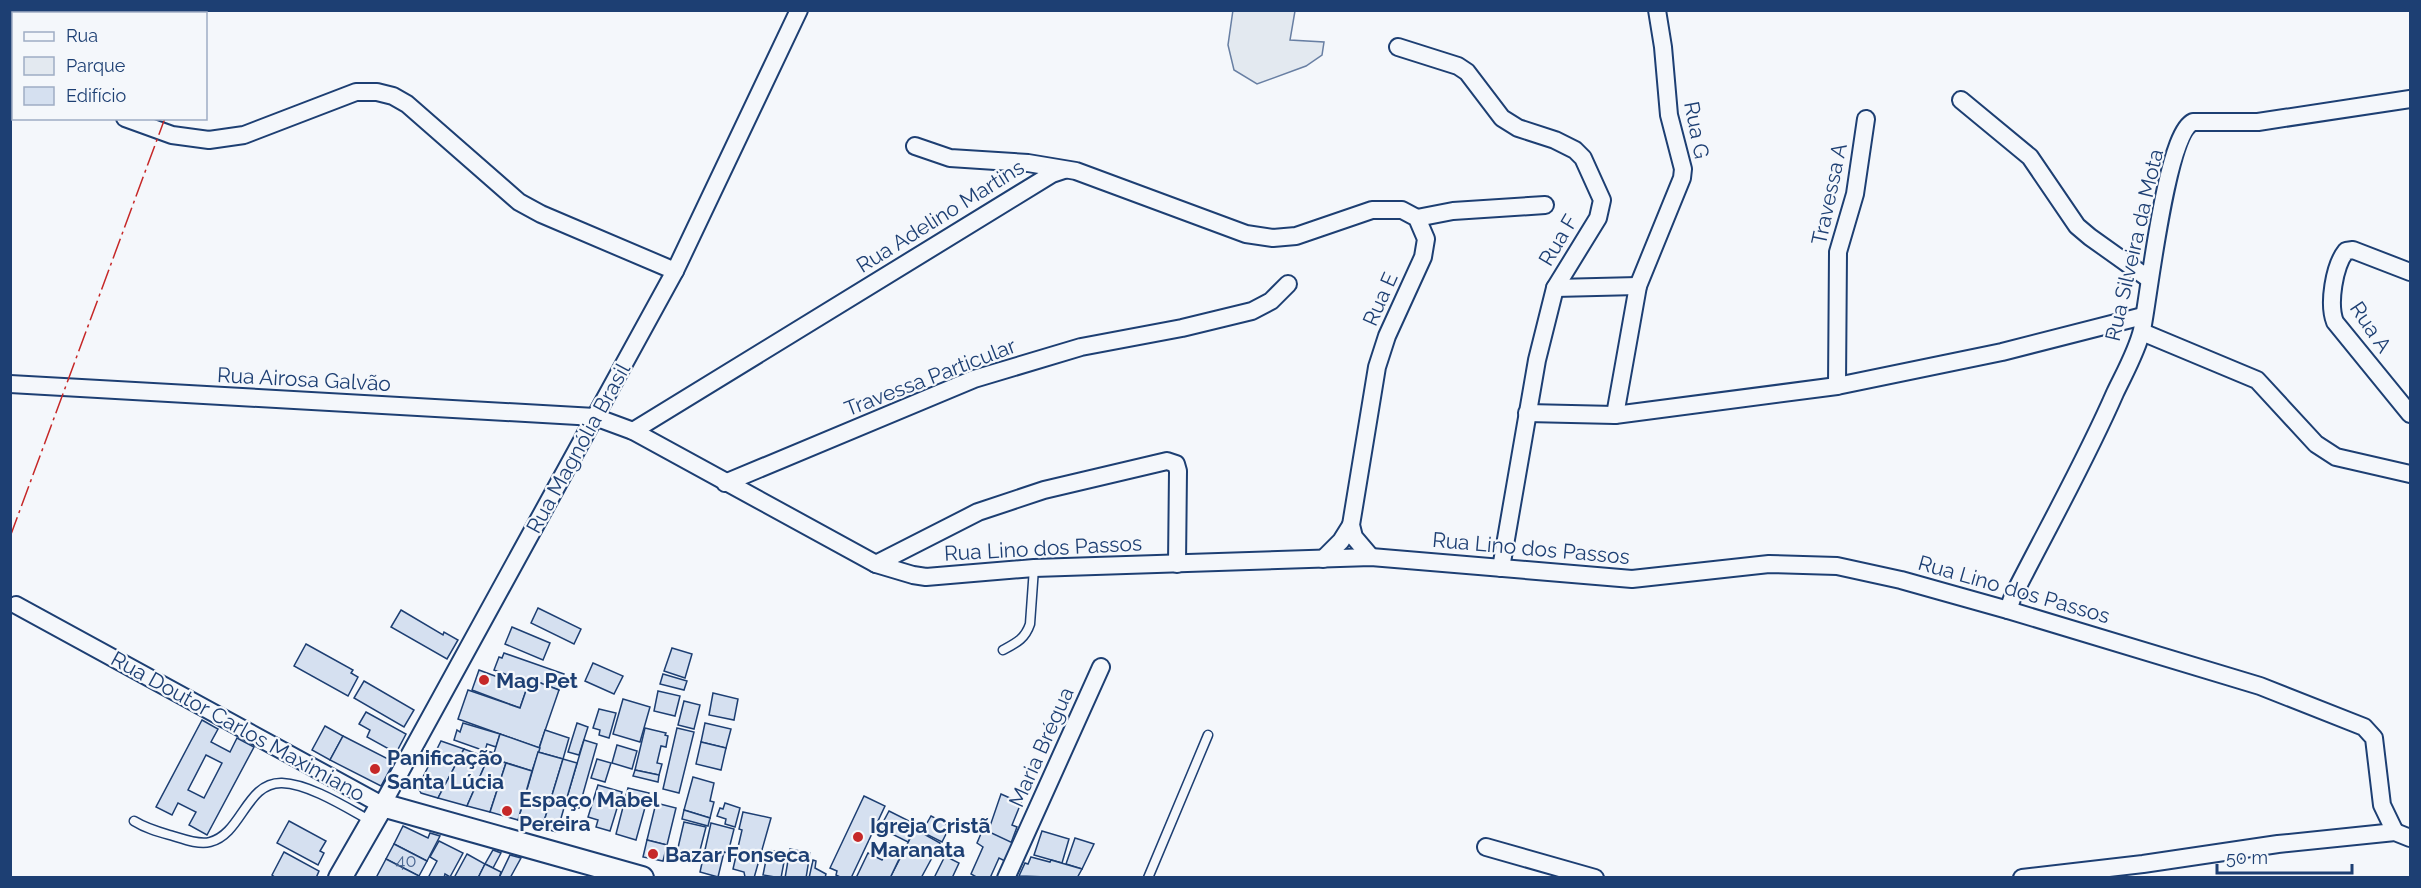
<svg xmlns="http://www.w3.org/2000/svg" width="2421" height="888" viewBox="0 0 2421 888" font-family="Raleway,sans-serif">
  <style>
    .green { fill: #e3e9f0; stroke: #687fa3; stroke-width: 1.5 }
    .building { fill: #d5e0f0; stroke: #1d3f73; stroke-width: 1.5; fill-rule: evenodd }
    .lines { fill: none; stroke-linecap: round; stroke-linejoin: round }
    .service-casing { stroke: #1d3f73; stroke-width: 11 }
    .minor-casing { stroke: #1d3f73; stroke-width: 20 }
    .secondary-casing { stroke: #1d3f73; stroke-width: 26 }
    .service { stroke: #f4f7fb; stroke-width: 8 }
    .minor { stroke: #f4f7fb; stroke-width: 16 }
    .secondary { stroke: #f4f7fb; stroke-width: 22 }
    .power { stroke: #c62828; stroke-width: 1.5; stroke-dasharray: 21 4.5 3 4.5; stroke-linecap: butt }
    .poi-dot { fill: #c62828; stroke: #f4f7fb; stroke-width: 2 }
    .labels { text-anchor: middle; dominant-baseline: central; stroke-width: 4.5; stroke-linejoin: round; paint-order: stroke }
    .number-label { font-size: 18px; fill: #4b6792 }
    .street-label { font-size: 21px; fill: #1d3f73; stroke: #f4f7fb }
    .poi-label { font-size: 21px; font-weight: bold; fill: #1d3f73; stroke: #f4f7fb; text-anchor: start }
  </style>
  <rect width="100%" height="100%" fill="#f4f7fb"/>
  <!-- green -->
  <path class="green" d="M1233 10 1295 11 1290 40 1324 42 1322 55 1306 66 1257 84 1234 70 1228 45Z"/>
  <!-- building -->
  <g class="building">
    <path d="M538 608 581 629 574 644 531 623Z"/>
    <path d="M401 610 443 635 444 632 458 640 447 659 391 627Z"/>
    <path d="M512 627 550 643 543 660 505 644Z"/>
    <path d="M306 644 353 670 351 673 358 677 348 696 294 666Z"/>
    <path d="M672 648 692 654 685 678 664 671Z"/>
    <path d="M504 653 564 674 559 690 530 679 527 688 514 684 516 678 494 670 499 657 502 658Z"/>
    <path d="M593 663 623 676 614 694 585 681Z"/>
    <path d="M479 670 527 688 520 708 472 690Z"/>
    <path d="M663 674 687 681 684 690 660 684Z"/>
    <path d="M530 679 559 690 539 748 458 719 468 690 520 708Z"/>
    <path d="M364 681 414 710 404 727 354 698Z"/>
    <path d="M658 691 680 696 675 716 654 711Z"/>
    <path d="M713 693 738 699 734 720 709 715Z"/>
    <path d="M623 699 650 707 640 742 613 734Z"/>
    <path d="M684 701 700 705 694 729 678 725Z"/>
    <path d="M599 709 616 713 609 738 599 735 600 730 593 728Z"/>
    <path d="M366 712 406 734 396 753 367 737 370 730 359 724Z"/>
    <path d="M202 720 218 729 211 742 230 752 237 738 254 747 207 835 189 825 196 812 178 803 172 815 156 807ZM206 755 222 763 204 798 188 790Z"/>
    <path d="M463 723 500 734 496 747 487 744 485 751 454 740 457 730 460 732Z"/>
    <path d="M577 723 588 727 579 755 568 752Z"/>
    <path d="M705 723 731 729 726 748 701 742Z"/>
    <path d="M325 726 343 736 330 760 312 750Z"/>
    <path d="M645 728 666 733 665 735 668 736 666 747 661 746 657 763 662 764 659 775 635 770Z"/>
    <path d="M677 728 694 732 679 793 663 789Z"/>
    <path d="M545 730 569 738 563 759 538 752Z"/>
    <path d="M500 734 540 748 532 771 485 756 487 751 494 753Z"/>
    <path d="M343 736 394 762 381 786 330 760Z"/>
    <path d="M584 740 597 744 579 808 565 804Z"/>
    <path d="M441 741 464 749 438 798 421 793 418 787Z"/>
    <path d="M701 742 726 748 721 770 696 764Z"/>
    <path d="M617 745 637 751 632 769 612 763Z"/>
    <path d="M464 749 488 758 467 806 438 798Z"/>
    <path d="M538 752 563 759 542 828 518 820Z"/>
    <path d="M488 758 506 763 490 812 467 806Z"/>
    <path d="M563 759 577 763 557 832 542 828Z"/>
    <path d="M597 759 611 763 605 782 591 778Z"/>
    <path d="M506 763 532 771 518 820 490 812Z"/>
    <path d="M635 770 659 775 658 782 633 776Z"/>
    <path d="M693 777 714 783 710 801 714 802 710 818 684 810Z"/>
    <path d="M598 785 622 792 610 831 596 827 598 820 588 817Z"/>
    <path d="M628 788 649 793 636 840 616 834Z"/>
    <path d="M1001 794 1021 803 1012 825 1017 827 1011 843 988 832Z"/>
    <path d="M864 796 885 806 851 878H842L836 875 837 871 830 868Z"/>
    <path d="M656 803 676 808 667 845 647 840Z"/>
    <path d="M725 803 740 808 735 827 725 824 726 819 717 816 720 808 723 809Z"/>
    <path d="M684 810 710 818 708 826 682 819Z"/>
    <path d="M889 811 917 825 908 842 880 828Z"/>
    <path d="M743 812 771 818 754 878 745 877 744 872 733 869 742 830 739 829Z"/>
    <path d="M931 816 950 826 942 842 922 832Z"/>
    <path d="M289 821 326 841 320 851 324 853 318 865 277 843Z"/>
    <path d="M684 822 706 827 698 858 677 852Z"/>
    <path d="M711 823 734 829 728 853 724 852 718 877 700 872Z"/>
    <path d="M403 826 428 838 430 833 440 836 427 861 394 844Z"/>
    <path d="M915 829 940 843 921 878H890Z"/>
    <path d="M983 829 1013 843 1005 861 999 858 990 878H978L971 874 983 847 977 843Z"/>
    <path d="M1042 831 1069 839 1062 863 1034 855Z"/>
    <path d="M1075 838 1094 844 1082 869 1066 864Z"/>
    <path d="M647 840 667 845 663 861 643 857Z"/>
    <path d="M439 841 463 853 450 877 445 874 444 878H428L437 861 430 857Z"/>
    <path d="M394 844 427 861 419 876 386 859Z"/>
    <path d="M889 846 902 853 890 878H856L868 853 882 860Z"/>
    <path d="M790 849 810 853 806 878H785Z"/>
    <path d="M493 850 501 853 493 868 485 864Z"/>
    <path d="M768 850 786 853 785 858H782L781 861 784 862 781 878 763 875Z"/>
    <path d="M284 852 319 871 316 878H276L272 875Z"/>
    <path d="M467 854 485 864 478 878H454Z"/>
    <path d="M510 855 521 858 510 878H499Z"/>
    <path d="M945 856 959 863 952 878H934Z"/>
    <path d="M1031 857 1050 862 1051 860 1082 869 1077 878 1019 876 1025 863 1028 864Z"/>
    <path d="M386 859 419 876 421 878H380L377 876Z"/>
    <path d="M813 860 816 861 815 868 826 874 825 878H809Z"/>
    <path d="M485 864 501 872 499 878H478Z"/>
  </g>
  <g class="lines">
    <defs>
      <g id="service">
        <path d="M1003 650C1016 643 1025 639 1030 624L1034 568"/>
        <path d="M134 821C147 829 159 832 173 836 183 839 199 845 210 842 242 834 246 782 282 783 310 784 347 808 371 821"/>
        <path d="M1148 878 1208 735"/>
      </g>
      <g id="minor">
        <path d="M10 40 14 44"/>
        <path d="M1398 47 1458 66 1467 72 1502 118 1518 128 1555 140 1575 150 1583 158 1602 200 1598 218 1555 288 1537 360 1501 568"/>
        <path d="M1961 100 2030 157 2077 226 2090 237 2149 279"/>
        <path d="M125 118 172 135 209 140 244 135 356 92H377L393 96 407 104 519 202 541 214 675 271"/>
        <path d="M915 146 950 158 1028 163 1076 171 1246 234 1273 238 1296 236 1372 210H1402L1417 218 1426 239 1423 257 1387 336 1377 367 1351 525 1354 537 1371 557"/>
        <path d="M1417 218 1453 211 1545 205"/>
        <path d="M2410 272 2353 250 2346 251C2334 266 2328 304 2335 322L2410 414"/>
        <path d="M1555 288 1638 286"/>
        <path d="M2142 332 2257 380 2316 444 2336 457 2410 474"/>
        <path d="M10 384 595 417 633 431 876 564 913 575 926 577 1034 568 1371 557 1632 579 1769 564 1837 566 1901 580 2008 610 2260 686 2364 727 2374 738 2382 805 2395 832"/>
        <path d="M1837 386 1838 252 1855 194 1866 119"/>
        <path d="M1527 413 1615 415 1837 386 2002 352 2143 316"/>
        <path d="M1615 415 1638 286 1682 178 1683 169 1669 115 1663 47 1657 10"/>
        <path d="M633 431 1052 174 1064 170"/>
        <path d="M725 483 974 379 1081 347 1182 328 1252 311 1271 301 1288 284"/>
        <path d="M1323 559 1341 541 1351 525"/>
        <path d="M876 564 978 512 1044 490 1167 461 1176 464 1178 471 1177 564"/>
        <path d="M16 605 382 805 675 271 799 10"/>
        <path d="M2008 610 2013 596C2047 529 2085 462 2115 393 2124 374 2137 351 2142 330 2149 296 2166 134 2193 122H2258L2410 99"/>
        <path d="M1486 847 1595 878"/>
        <path d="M1006 878 1101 667"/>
        <path d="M2022 878 2143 864 2278 844 2395 832 2410 838"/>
      </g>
      <path id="secondary" d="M340 878 382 805 642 878"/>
    </defs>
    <!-- service casing -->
    <use href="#service" class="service-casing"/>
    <!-- minor casing -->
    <use href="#minor" class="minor-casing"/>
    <!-- secondary casing -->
    <use href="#secondary" class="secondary-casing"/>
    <!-- service -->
    <use href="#service" class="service"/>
    <!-- minor -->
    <use href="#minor" class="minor"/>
    <!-- secondary -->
    <use href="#secondary" class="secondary"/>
    <!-- power -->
    <g class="power">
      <path d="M205 14 207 10"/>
      <path d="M10 537 165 118"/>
    </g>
  </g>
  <!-- markers -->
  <g class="poi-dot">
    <circle cx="484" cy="680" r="6"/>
    <circle cx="375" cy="769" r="6"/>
    <circle cx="507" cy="811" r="6"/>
    <circle cx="858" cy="837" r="6"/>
    <circle cx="653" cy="854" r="6"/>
  </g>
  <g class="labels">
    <!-- number labels -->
    <g class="number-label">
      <text x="406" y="860">40</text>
    </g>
    <!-- street labels -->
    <g class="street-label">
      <text transform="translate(1697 130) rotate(79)">Rua G</text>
      <text transform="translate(1829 194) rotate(-78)">Travessa A</text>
      <text transform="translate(940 216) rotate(-32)">Rua Adelino Martins</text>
      <text transform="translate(1558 240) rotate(-59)">Rua F</text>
      <text transform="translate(2134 245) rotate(-77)">Rua Silveira da Mota</text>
      <text transform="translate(1380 299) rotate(-66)">Rua E</text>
      <text transform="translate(2371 327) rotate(56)">Rua A</text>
      <text transform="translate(930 377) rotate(-21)">Travessa Particular</text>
      <text transform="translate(304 379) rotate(3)">Rua Airosa Galvão</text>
      <text transform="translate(578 448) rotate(-61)">Rua Magnólia Brasil</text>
      <text transform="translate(1043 548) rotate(-3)">Rua Lino dos Passos</text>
      <text transform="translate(1531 548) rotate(5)">Rua Lino dos Passos</text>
      <text transform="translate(2014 589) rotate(16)">Rua Lino dos Passos</text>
      <text transform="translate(238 726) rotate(29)">Rua Doutor Carlos Maximiano</text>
      <text transform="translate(1041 747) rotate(-66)">Maria Brégua</text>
    </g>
    <!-- poi labels -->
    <g class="poi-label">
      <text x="496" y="680">Mag Pet</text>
      <text x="387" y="757">Panificação<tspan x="387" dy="24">Santa Lúcia</tspan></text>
      <text x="519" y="799">Espaço Mabel<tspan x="519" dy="24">Pereira</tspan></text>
      <text x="870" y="825">Igreja Cristã<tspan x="870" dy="24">Maranata</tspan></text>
      <text x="665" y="854">Bazar Fonseca</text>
    </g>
  </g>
  <!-- border -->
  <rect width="2421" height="888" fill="none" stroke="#1d3f73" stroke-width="24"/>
  <!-- legend -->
  <rect x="12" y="12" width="195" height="108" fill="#f4f7fb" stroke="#9eadc5" stroke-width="1.5"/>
  <rect x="24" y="32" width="30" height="9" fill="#f4f7fb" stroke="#9eadc5" stroke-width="1.5"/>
  <text x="66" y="42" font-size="18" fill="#1d3f73">Rua</text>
  <rect x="24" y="57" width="30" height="18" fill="#e3e9f0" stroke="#9eadc5" stroke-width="1.5"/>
  <text x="66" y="72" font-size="18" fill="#1d3f73">Parque</text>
  <rect x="24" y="87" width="30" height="18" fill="#d5e0f0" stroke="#9eadc5" stroke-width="1.5"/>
  <text x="66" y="102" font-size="18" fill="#1d3f73">Edifício</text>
  <!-- scale -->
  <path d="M2217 864v9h135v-9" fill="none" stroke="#1d3f73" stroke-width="3"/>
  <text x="2226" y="864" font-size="18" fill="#1d3f73" stroke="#f4f7fb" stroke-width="4.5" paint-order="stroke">50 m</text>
</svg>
